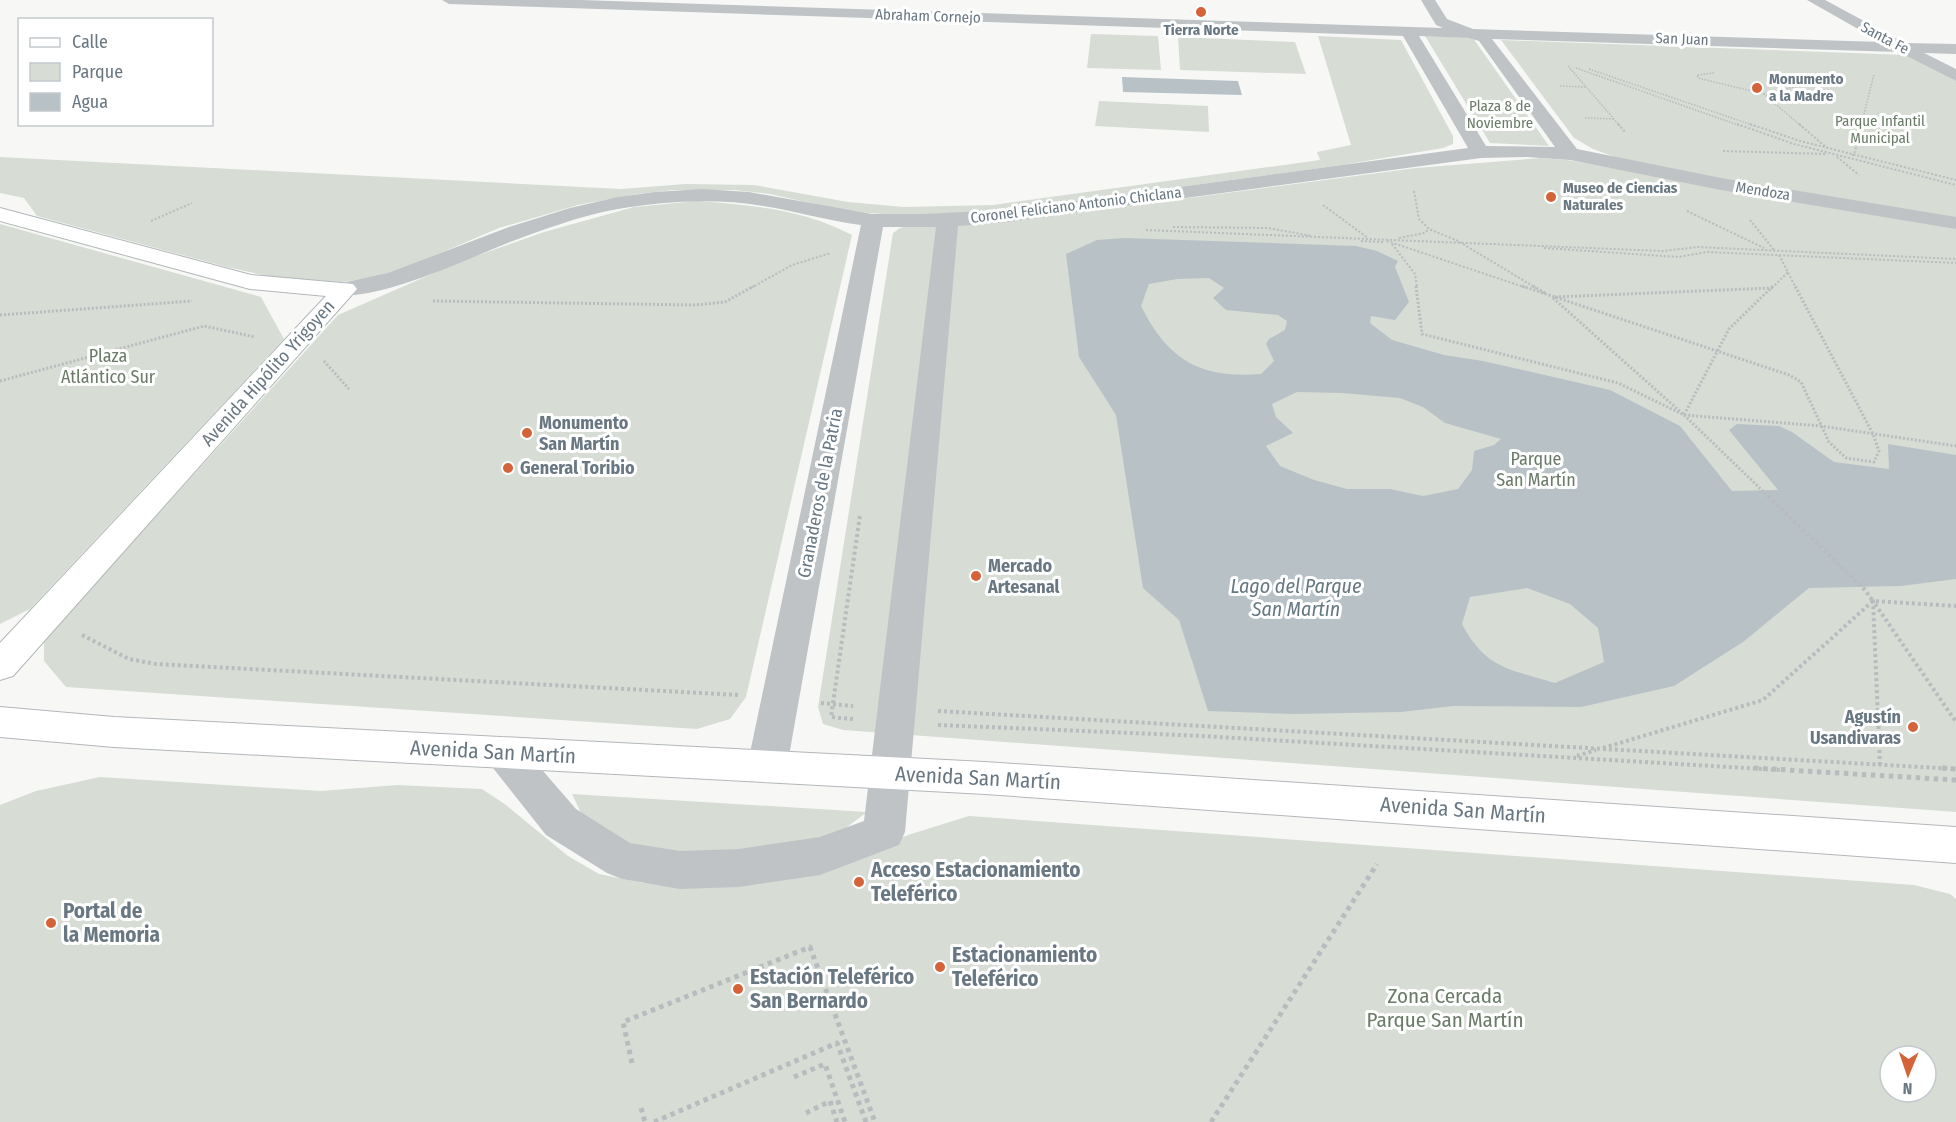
<svg xmlns="http://www.w3.org/2000/svg" width="1956" height="1122" viewBox="0 0 1956 1122" font-family="'Fira Sans Condensed',sans-serif">
  <style>
    .green { fill: #d7dcd5; fill-rule: evenodd }
    .water { fill: #b8c1c6; fill-rule: evenodd }
    .lines { fill: none; stroke-linecap: round; stroke-linejoin: round }
    .major-casing { stroke: #b2b7ba; stroke-width: 2 }
    .path-far4 { stroke: #b9bcbe; stroke-width: 1.5; stroke-dasharray: 1.5 1.5; stroke-linecap: butt }
    .path-far3 { stroke: #b9bcbe; stroke-width: 2; stroke-dasharray: 2 2; stroke-linecap: butt }
    .path-far2 { stroke: #b9bcbe; stroke-width: 3; stroke-dasharray: 2 2; stroke-linecap: butt }
    .path-far1 { stroke: #b9bcbe; stroke-width: 4; stroke-dasharray: 3 3; stroke-linecap: butt }
    .path { stroke: #b9bcbe; stroke-width: 5; stroke-dasharray: 4.5 4.5; stroke-linecap: butt }
    .minor { fill: #bfc3c6; fill-rule: evenodd }
    .major { fill: #fff; fill-rule: evenodd }
    .poi-dot { fill: #d46339; stroke: #fff; stroke-width: 2 }
    .labels { text-anchor: middle; dominant-baseline: central; stroke-width: 6; stroke-linejoin: round; paint-order: stroke }
    .far-street-label { font-size: 15px; fill: #697783; stroke: #fff }
    .far-poi-label { font-size: 15px; font-weight: bold; fill: #697783; stroke: #fff; text-anchor: start }
    .far-park-label { font-size: 15px; fill: #6b7b68; stroke: #fff }
    .park-label { font-size: 18px; fill: #6b7b68; stroke: #fff }
    .street-label { font-size: 18px; fill: #697783; stroke: #fff }
    .poi-label { font-size: 18px; font-weight: bold; fill: #697783; stroke: #fff; text-anchor: start }
    .water-label { font-size: 20px; font-style: italic; fill: #65777f; stroke: #fff }
    .near-street-label { font-size: 21px; fill: #697783; stroke: #fff }
    .near-poi-label { font-size: 21px; font-weight: bold; fill: #697783; stroke: #fff; text-anchor: start }
    .near-park-label { font-size: 21px; fill: #6b7b68; stroke: #fff }
  </style>
  <rect width="100%" height="100%" fill="#f7f8f5"/>
  <!-- green -->
  <g class="green">
    <path d="M1091 34 1158 36 1161 70 1087 68Z"/>
    <path d="M1318 36 1401 40 1453 136V144L1443 148 1342 165 986 213 901 215 868 213 832 208 770 194 734 190H674L637 194 578 205 499 228 389 275 342 282 272 277 227 267 37 216 24 198 0 193V157L621 189 685 184 754 185 848 202 904 207 993 205 1320 160 1317 152 1351 145Z"/>
    <path d="M1425 36 1473 38 1549 146 1490 143Z"/>
    <path d="M1178 37 1295 42 1306 74 1180 70Z"/>
    <path d="M1501 40 1907 55 1956 81V218L1718 180 1618 158 1593 149 1574 138Z"/>
    <path d="M1099 101 1208 106 1209 132 1095 126Z"/>
    <path d="M1540 158 1567 160 1956 228V812L843 730 823 724 818 707 893 233 900 228 915 225 1022 220 1416 168Z"/>
    <path d="M697 201C750 205 804 209 852 235L746 697 730 719 697 729 66 687 44 661V640L338 315 459 262 544 232 634 207Z"/>
    <path d="M0 224 261 297 284 339 30 609 0 624Z"/>
    <path d="M100 777 321 791 397 785 482 789 506 805 568 856 599 874 643 883 688 885 848 857 911 834 969 816 1914 885 1950 894 1956 899V1122H0V805L36 791ZM1890 1056H1926V1092H1890Z"/>
    <path d="M572 794 867 812 835 836 785 852 645 853 581 813Z"/>
  </g>
  <!-- water -->
  <g class="water">
    <path d="M1122 77 1238 81 1242 95 1123 92Z"/>
    <path d="M1124 238 1356 246 1377 251 1398 261 1395 267 1409 302 1395 320 1371 316 1370 323 1392 340 1444 355 1483 361 1610 390 1680 426 1732 491 1778 490 1729 430 1737 424 1779 426 1792 432 1834 462 1889 469 1888 444 1956 455V579L1901 586 1809 588 1743 642 1674 686 1581 707 1453 706 1401 712 1294 714 1208 711 1179 620 1143 588 1116 415 1079 357 1066 254 1097 240ZM1209 278 1224 288 1213 298 1226 310 1278 315 1287 321 1285 330 1269 339 1266 344 1274 361 1261 374C1200 379 1168 360 1141 306L1149 284 1177 279ZM1297 392 1342 393 1400 398 1423 407 1445 423 1501 439 1494 445 1474 451 1472 470 1458 489 1423 496 1390 489H1347L1314 480 1280 466 1266 446 1293 433 1276 417 1272 404ZM1527 588 1570 604 1598 628 1604 662 1555 683C1509 669 1486 669 1462 624L1470 597Z"/>
  </g>
  <g class="lines">
    <defs>
      <g id="major">
        <path d="M0 208 251 275 353 284 357 289 13 676 0 680V643L326 296 250 289 0 221Z"/>
        <path d="M0 707 114 717 985 762 1956 827V863L985 794 114 747 0 737Z"/>
      </g>
    </defs>
    <!-- major casing -->
    <use href="#major" class="major-casing"/>
    <!-- path-far4 -->
    <g class="path-far4">
      <path d="M1568 66 1620 126"/>
      <path d="M1576 68 1741 126"/>
      <path d="M1589 69 1755 126"/>
      <path d="M1714 73 1697 75 1698 78 1764 94"/>
      <path d="M1767 75 1800 84"/>
      <path d="M1560 86 1585 87"/>
      <path d="M1585 118 1615 119"/>
      <path d="M1801 126 1764 94 1837 77"/>
      <path d="M1861 126 1874 74"/>
    </g>
    <!-- path-far3 -->
    <g class="path-far3">
      <path d="M1618 124 1626 133"/>
      <path d="M1737 124 1794 144 1956 185"/>
      <path d="M1750 124 1800 141 1956 180"/>
      <path d="M1799 124 1827 148"/>
      <path d="M1723 151 1827 154"/>
      <path d="M1852 155H1854L1862 124"/>
      <path d="M1837 157 1859 175"/>
      <path d="M1414 191 1419 219 1429 229 1458 241 1536 288"/>
      <path d="M1323 205 1368 238"/>
      <path d="M1687 211 1764 248"/>
      <path d="M1750 220 1774 250"/>
      <path d="M151 221 192 203"/>
      <path d="M1173 227 1268 228 1312 236"/>
      <path d="M1146 230 1663 251 1698 247 1956 259"/>
      <path d="M1399 238 1424 233 1429 229"/>
      <path d="M1361 241 1383 242"/>
      <path d="M1387 241 1527 288"/>
      <path d="M1392 244 1415 274 1417 288"/>
      <path d="M1544 248 1678 257 1707 252 1956 263"/>
      <path d="M1779 255 1796 288"/>
      <path d="M751 288 792 265 831 253"/>
      <path d="M1772 288 1788 272"/>
    </g>
    <!-- path-far2 -->
    <g class="path-far2">
      <path d="M1416 286 1422 334 1618 383 1684 415 1821 426 1956 446"/>
      <path d="M1522 286 1789 375 1801 382 1829 442 1846 458 1874 462 1879 451 1873 434 1795 286"/>
      <path d="M1533 286 1545 293"/>
      <path d="M1555 297 1772 288"/>
      <path d="M1553 298 1684 415 1729 329 1773 286"/>
      <path d="M433 301 695 305 725 302 754 286"/>
      <path d="M0 315 192 301"/>
      <path d="M324 361 349 389"/>
      <path d="M0 381 204 326 255 337"/>
      <path d="M1684 415 1769 497"/>
    </g>
    <!-- path-far1 -->
    <g class="path-far1">
      <path d="M1768 496 1864 589 1873 601"/>
      <path d="M82 635 129 659 156 664 739 695"/>
      <path d="M821 703 853 706"/>
      <path d="M938 711 1956 769"/>
      <path d="M853 719 831 717 860 515"/>
      <path d="M938 725 1202 736 1780 770"/>
      <path d="M1603 748 1763 700 1873 601 1956 606"/>
      <path d="M1577 756 1596 750"/>
      <path d="M1880 765 1873 601 1956 722"/>
    </g>
    <!-- path -->
    <g class="path">
      <path d="M1754 768 1956 780"/>
      <path d="M1942 768 1956 769"/>
      <path d="M632 1063 623 1022 810 947 875 1122"/>
      <path d="M794 1077 825 1064 845 1122"/>
      <path d="M641 1108 645 1122"/>
      <path d="M806 1113 830 1101 837 1122"/>
      <path d="M654 1122 837 1043 866 1122"/>
      <path d="M1211 1122 1377 864"/>
    </g>
    <!-- minor -->
    <path class="minor" d="M442 0H581L1443 28 1436 25 1421 0H1435L1447 19 1473 29 1881 42 1807 0H1825L1905 43 1956 44V54L1924 53 1956 69V81L1899 52 1492 39 1577 149 1721 178 1956 217V229L1721 190 1570 160 1527 157 1481 158 1008 222 958 226 905 832 899 845 820 875 739 887 680 889 622 879 607 873 546 835 489 763 483 752 489 741 503 736 517 741 576 809 630 843 680 851 739 849 820 837 864 821 936 227H883L787 767 781 778 767 783 753 778 747 767 861 225C828 221 796 211 763 206 715 198 666 201 618 209 579 216 542 230 505 244 468 259 373 303 337 294L333 289 337 284 388 273 509 227 570 208 618 197 655 192 702 189 749 192 872 214H923L1008 210 1468 148 1403 36 449 4ZM1419 36 1469 38 1479 41 1555 147 1486 146Z"/>
    <!-- major -->
    <use href="#major" class="major"/>
  </g>
  <!-- markers -->
  <g class="poi-dot">
    <circle cx="1201" cy="12" r="6"/>
    <circle cx="1757" cy="88" r="6"/>
    <circle cx="1551" cy="197" r="6"/>
    <circle cx="527" cy="433" r="6"/>
    <circle cx="508" cy="468" r="6"/>
    <circle cx="976" cy="576" r="6"/>
    <circle cx="1913" cy="727" r="6"/>
    <circle cx="859" cy="882" r="6"/>
    <circle cx="51" cy="923" r="6"/>
    <circle cx="940" cy="967" r="6"/>
    <circle cx="738" cy="989" r="6"/>
  </g>
  <g class="labels">
    <!-- far-street labels -->
    <g class="far-street-label">
      <text transform="translate(928 16) rotate(2)">Abraham Cornejo</text>
      <text transform="translate(1885 38) rotate(28)">Santa Fe</text>
      <text transform="translate(1682 39) rotate(2)">San Juan</text>
      <text transform="translate(1763 191) rotate(9)">Mendoza</text>
      <text transform="translate(1076 205) rotate(-7)">Coronel Feliciano Antonio Chiclana</text>
    </g>
    <!-- far-poi labels -->
    <g class="far-poi-label">
      <text x="1201" y="30" text-anchor="middle">Tierra Norte</text>
      <text x="1769" y="79">Monumento<tspan x="1769" dy="17">a la Madre</tspan></text>
      <text x="1563" y="188">Museo de Ciencias<tspan x="1563" dy="17">Naturales</tspan></text>
    </g>
    <!-- far-park labels -->
    <g class="far-park-label">
      <text x="1500" y="106">Plaza 8 de<tspan x="1500" dy="17">Noviembre</tspan></text>
      <text x="1880" y="121">Parque Infantil<tspan x="1880" dy="17">Municipal</tspan></text>
    </g>
    <!-- park labels -->
    <g class="park-label">
      <text x="108" y="356">Plaza<tspan x="108" dy="21">Atlántico Sur</tspan></text>
      <text x="1536" y="459">Parque<tspan x="1536" dy="21">San Martín</tspan></text>
    </g>
    <!-- street labels -->
    <g class="street-label">
      <text transform="translate(268 373) rotate(-48)">Avenida Hipólito Yrigoyen</text>
      <text transform="translate(820 493) rotate(-79)">Granaderos de la Patria</text>
    </g>
    <!-- poi labels -->
    <g class="poi-label">
      <text x="539" y="423">Monumento<tspan x="539" dy="21">San Martín</tspan></text>
      <text x="520" y="468">General Toribio</text>
      <text x="988" y="566">Mercado<tspan x="988" dy="21">Artesanal</tspan></text>
      <text x="1901" y="717" text-anchor="end">Agustín<tspan x="1901" dy="21">Usandivaras</tspan></text>
    </g>
    <!-- water labels -->
    <g class="water-label">
      <text x="1296" y="586">Lago del Parque<tspan x="1296" dy="23">San Martín</tspan></text>
    </g>
    <!-- near-street labels -->
    <g class="near-street-label">
      <text transform="translate(493 752) rotate(3)">Avenida San Martín</text>
      <text transform="translate(978 778) rotate(3)">Avenida San Martín</text>
      <text transform="translate(1463 810) rotate(4)">Avenida San Martín</text>
    </g>
    <!-- near-poi labels -->
    <g class="near-poi-label">
      <text x="871" y="870">Acceso Estacionamiento<tspan x="871" dy="24">Teleférico</tspan></text>
      <text x="63" y="911">Portal de<tspan x="63" dy="24">la Memoria</tspan></text>
      <text x="952" y="955">Estacionamiento<tspan x="952" dy="24">Teleférico</tspan></text>
      <text x="750" y="977">Estación Teleférico<tspan x="750" dy="24">San Bernardo</tspan></text>
    </g>
    <!-- near-park labels -->
    <g class="near-park-label">
      <text x="1445" y="996">Zona Cercada<tspan x="1445" dy="24">Parque San Martín</tspan></text>
    </g>
  </g>
  <!-- legend -->
  <rect x="18" y="18" width="195" height="108" fill="#ffffff" stroke="#c3c9cd" stroke-width="1.5"/>
  <rect x="30" y="38" width="30" height="9" fill="#ffffff" stroke="#c3c9cd" stroke-width="1.5"/>
  <text x="72" y="48" font-size="18" fill="#697783">Calle</text>
  <rect x="30" y="63" width="30" height="18" fill="#d7dcd5" stroke="#c3c9cd" stroke-width="1.5"/>
  <text x="72" y="78" font-size="18" fill="#697783">Parque</text>
  <rect x="30" y="93" width="30" height="18" fill="#b8c1c6" stroke="#c3c9cd" stroke-width="1.5"/>
  <text x="72" y="108" font-size="18" fill="#697783">Agua</text>
  <!-- north arrow -->
  <g transform="translate(1908 1074) rotate(182)"><circle r="28" fill="#ffffff" stroke="#c3c9cd" stroke-width="1.5"/>
  <path d="M0-4.5L10 22L0 15L-10 22Z" fill="#d46339"/>
  <text y="-9" font-size="16" font-weight="bold" text-anchor="middle" fill="#697783">N</text>
  </g>
</svg>
